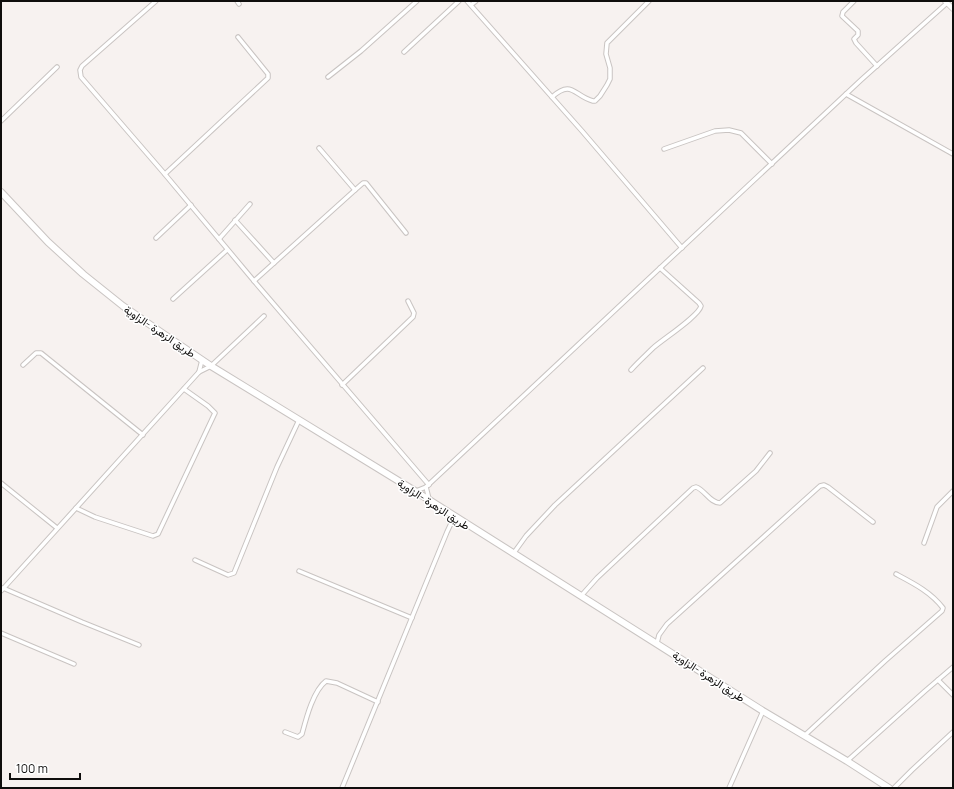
<svg xmlns="http://www.w3.org/2000/svg" width="954" height="789" viewBox="0 0 954 789" font-family="Manrope,Vazirmatn,sans-serif">
  <style>
    .lines { fill: none; stroke-linecap: round; stroke-linejoin: round }
    .minor-casing { stroke: #c9c4c2; stroke-width: 5.5 }
    .tertiary-casing { stroke: #c9c4c2; stroke-width: 6 }
    .primary-casing { stroke: #c9c4c2; stroke-width: 8 }
    .minor { stroke: #fff; stroke-width: 3.5 }
    .tertiary { stroke: #fff; stroke-width: 4.5 }
    .primary { stroke: #fff; stroke-width: 6 }
    .labels { text-anchor: middle; dominant-baseline: central; stroke-width: 3; stroke-linejoin: round; paint-order: stroke }
    .street-label { font-size: 11px; fill: #0f0e0d; stroke: #fff }
  </style>
  <rect width="100%" height="100%" fill="#f7f2f0"/>
  <g class="lines">
    <defs>
      <g id="minor">
        <path d="M156 1 82 66 80 70 81 77 163 172 254 281 429 485"/>
        <path d="M237 1 239 4"/>
        <path d="M467 1 582 131 682 248"/>
        <path d="M854 1 843 12 842 16 858 31V35L854 39 856 43 877 66"/>
        <path d="M471 5 476 1"/>
        <path d="M404 52 459 1"/>
        <path d="M328 77 361 51 417 1"/>
        <path d="M846 94 953 154"/>
        <path d="M552 97C572 79 574 96 593 101H595L600 96 607 85 610 79V68L606 54 607 43 649 1"/>
        <path d="M1 121 57 67"/>
        <path d="M664 149 715 131 729 130 741 133 772 164"/>
        <path d="M165 174 268 78V74L238 37"/>
        <path d="M355 190 363 183H366L406 233"/>
        <path d="M235 220 274 263"/>
        <path d="M156 238 191 205"/>
        <path d="M219 239 250 204"/>
        <path d="M254 281 355 190 319 148"/>
        <path d="M173 299 227 250"/>
        <path d="M23 365 36 353H41L143 435"/>
        <path d="M631 370C638 362 646 355 653 348 663 339 699 316 701 306L699 303 660 268"/>
        <path d="M199 372 202 360"/>
        <path d="M342 385 413 317 414 313 408 301"/>
        <path d="M1 483 57 528"/>
        <path d="M426 487 429 499"/>
        <path d="M416 491 426 487 861 80 947 3"/>
        <path d="M76 508 95 517 153 536 158 534 214 415 215 413 208 406 184 389"/>
        <path d="M924 543 937 507 953 491"/>
        <path d="M513 554 526 536 555 505 703 368"/>
        <path d="M195 560 228 575 234 573 277 467 299 420"/>
        <path d="M299 571 412 618"/>
        <path d="M3 588 82 622 139 645"/>
        <path d="M1 591 199 372 211 366 264 316"/>
        <path d="M581 596 597 578 693 488 696 487C705 490 710 503 720 503L756 471 770 453"/>
        <path d="M1 633 74 664"/>
        <path d="M657 643 659 635 667 624 820 486 824 485 828 487 873 522"/>
        <path d="M938 680 953 695"/>
        <path d="M285 732 298 737 302 734C306 719 313 691 326 681L337 683 378 702"/>
        <path d="M804 736 885 661 942 611 943 608C931 592 913 583 896 574"/>
        <path d="M847 761 925 691 953 667"/>
        <path d="M342 788 447 532 454 517"/>
        <path d="M729 788 763 711"/>
        <path d="M894 788 912 770 953 732"/>
      </g>
      <path id="tertiary" d="M945 1 953 9"/>
      <path id="primary" d="M1 192 48 242 83 274 123 306 165 335 211 366 415 491 763 711 847 761 889 788"/>
    </defs>
    <!-- minor casing -->
    <use href="#minor" class="minor-casing"/>
    <!-- tertiary casing -->
    <use href="#tertiary" class="tertiary-casing"/>
    <!-- primary casing -->
    <use href="#primary" class="primary-casing"/>
    <!-- minor -->
    <use href="#minor" class="minor"/>
    <!-- tertiary -->
    <use href="#tertiary" class="tertiary"/>
    <!-- primary -->
    <use href="#primary" class="primary"/>
  </g>
  <g class="labels">
    <!-- street labels -->
    <g class="street-label">
      <text transform="translate(160 331) rotate(34)">طريق الزهرة -الزاوية</text>
      <text transform="translate(434 504) rotate(33)">طريق الزهرة -الزاوية</text>
      <text transform="translate(709 676) rotate(33)">طريق الزهرة -الزاوية</text>
    </g>
  </g>
  <!-- border -->
  <rect width="954" height="789" fill="none" stroke="#0f0e0d" stroke-width="4"/>
  <!-- scale -->
  <path d="M10 773v6h70v-6" fill="none" stroke="#0f0e0d" stroke-width="2"/>
  <text x="16" y="773" font-size="12" fill="#0f0e0d" stroke="#ffffff" stroke-width="3" paint-order="stroke">100 m</text>
</svg>
